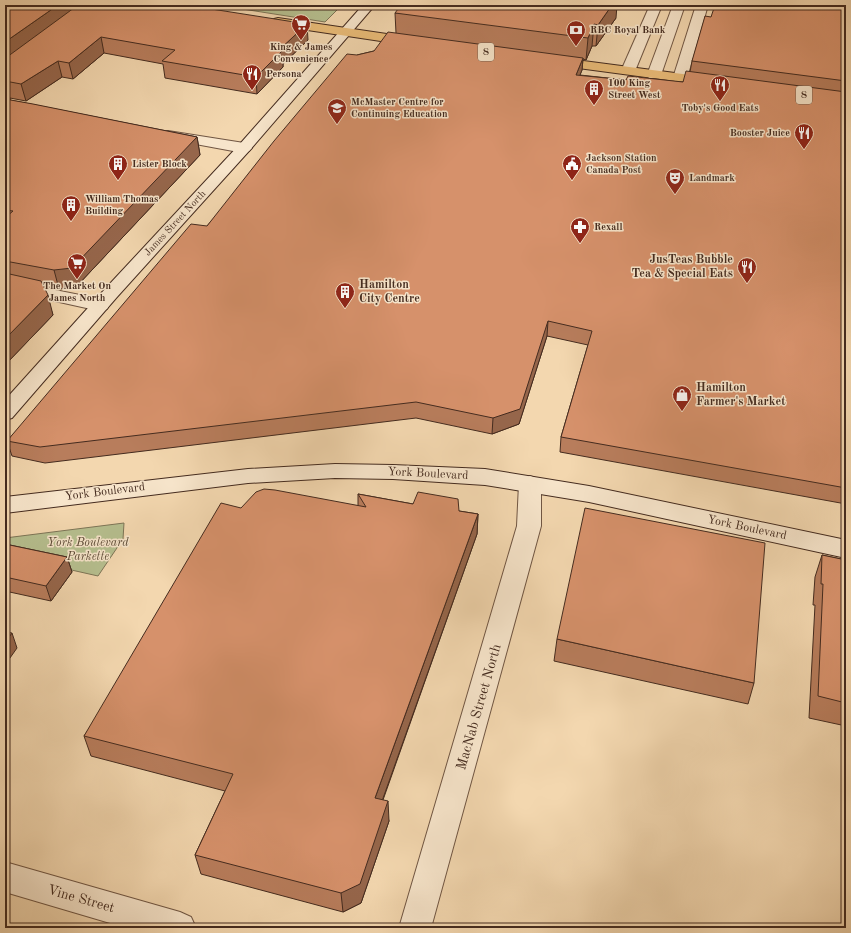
<svg xmlns="http://www.w3.org/2000/svg" width="851" height="933" viewBox="0 0 851 933" font-family="'Old Standard TT',serif">
  <style>
    .green { fill: #b6bf8f; stroke: #7d7557 }
    .lines { fill: none; stroke-linecap: round; stroke-linejoin: round }
    .street-casing { stroke: #705643; stroke-width: 2 }
    .secondary-casing { stroke: #442b1f; stroke-width: 2 }
    .primary-casing { stroke: #442b1f; stroke-width: 2 }
    .street { fill: #f7e5cb; fill-rule: evenodd }
    .secondary { fill: #f7e5cb; fill-rule: evenodd }
    .primary { fill: #eabc78; fill-rule: evenodd }
    .wall { fill: #b87d5c; stroke: #442b1f }
    .shaded-wall { fill: #96664b; stroke: #442b1f }
    .building { fill: #d6916b; stroke: #442b1f }
    .labels { text-anchor: middle; dominant-baseline: central; stroke-width: 3; stroke-linejoin: round; paint-order: stroke }
    .far-poi-label { font-size: 10px; font-weight: bold; fill: #442b1f; stroke: #f7e5cb; text-anchor: start }
    .far-street-label { font-size: 10px; fill: #442b1f; stroke: #f7e5cb }
    .shield { fill: #f7e5cb; stroke: #7a6353; stroke-width: 1 }
    .shield-label { font-size: 11px; font-weight: bold; fill: #442b1f }
    .poi-label { font-size: 12px; font-weight: bold; fill: #442b1f; stroke: #f7e5cb; text-anchor: start }
    .street-label { font-size: 12px; fill: #442b1f; stroke: #f7e5cb }
    .park-label { font-size: 12px; font-style: italic; fill: #5b4935; stroke: #f7e5cb }
    .near-street-label { font-size: 14px; fill: #442b1f; stroke: #f7e5cb }
  </style>
  <rect width="100%" height="100%" fill="#f3d7af"/>
  <filter id="stains"><feTurbulence type="fractalNoise" baseFrequency=".005" numOctaves="4"/><feColorMatrix values="0 0 0 0 .2 0 0 0 0 .09 0 0 0 0 .02 0 0 0 .5 -.17"/></filter>
  <radialGradient id="worn" r=".72"><stop offset=".6" stop-color="#630" stop-opacity="0"/><stop offset="1" stop-color="#630" stop-opacity=".3"/></radialGradient>
  <!-- green -->
  <g class="green">
    <path d="M217 5H342L325 22Z"/>
    <path d="M124 523 123 539 98 576 5 555V538Z"/>
  </g>
  <g class="lines">
    <defs>
      <g id="street">
        <path d="M650 5H662L635 71 633 74H623L621 71Z"/>
        <path d="M673 5H685L661 75 659 78H649L647 75Z"/>
        <path d="M696 5H708L687 78 685 81H675L673 78Z"/>
        <path d="M168 131 244 143 249 145 252 148 249 151 244 153 163 138 161 135 163 132Z"/>
        <path d="M5 280 100 299 107 301 109 305 107 309 100 311 5 290Z"/>
        <path d="M530 476 538 479 541 484V526L431 928H399L517 526 519 484 522 479Z"/>
        <path d="M5 862 180 912 191 917 196 928H127L5 892Z"/>
      </g>
      <g id="secondary">
        <path d="M363 5H375L249 151 117 297 12 418 5 420V400L105 289 239 145Z"/>
        <path d="M335 464 393 465 485 469 589 486 846 540V558L589 502 485 485 393 479 335 478 248 483 5 513V497L248 469Z"/>
      </g>
      <g id="primary">
        <path d="M278 18 414 38 419 39 420 42 419 45 414 46 274 25 272 22 274 19Z"/>
        <path d="M553 57 713 78 718 79 720 82 718 85 713 86 548 64 546 61 548 58Z"/>
      </g>
    </defs>
    <!-- street casing -->
    <use href="#street" class="street-casing"/>
    <!-- secondary casing -->
    <use href="#secondary" class="secondary-casing"/>
    <!-- primary casing -->
    <use href="#primary" class="primary-casing"/>
    <!-- street -->
    <use href="#street" class="street"/>
    <!-- secondary -->
    <use href="#secondary" class="secondary"/>
    <!-- primary -->
    <use href="#primary" class="primary"/>
  </g>
  <!-- wall -->
  <g class="wall">
    <path d="M5 5 308 40 283 64V67L257 94 165 78 163 64 104 53 73 79 62 77 26 101 10 98V100L197 137 200 155 76 287 59 289 43 286 53 315 5 365Z"/>
    <path d="M846 5V504L560 452 561 437 588 345 547 336 519 424 492 434 416 418 45 463 12 456 7 441 207 226 357 55 374 51 396 33 395 13 616 18 596 46H592L586 60 583 59 582 70 580 75 626 80 683 82 690 72 692 61 711 17Z"/>
    <path d="M358 494 413 504 459 511 478 514 477 534 383 800 389 821 361 903 343 912 201 874 195 855 225 791 91 756 84 736 241 508 358 506Z"/>
    <path d="M5 544 67 557 72 572 51 601 5 591Z"/>
    <path d="M822 555 846 560V726L809 718 815 605H813L815 577Z"/>
    <path d="M557 639 754 683 748 704 554 661Z"/>
  </g>
  <!-- shaded-wall -->
  <g class="shaded-wall">
    <path d="M58 5H83L5 61V42Z"/>
    <path d="M612 5H617L616 18 596 46 598 25Z"/>
    <path d="M307 24 308 40 283 64V67L257 94 256 77 279 50Z"/>
    <path d="M594 24 592 46 586 60 588 38Z"/>
    <path d="M101 37 104 53 73 79 69 63Z"/>
    <path d="M583 58 582 70 575 87 576 75Z"/>
    <path d="M58 61 62 77 26 101 21 84Z"/>
    <path d="M8 92 13 109 5 114V94Z"/>
    <path d="M197 137 200 155 76 287 59 289 54 270Z"/>
    <path d="M48 295 53 315 5 365V339Z"/>
    <path d="M548 321 547 336 519 424 492 434 493 418Z"/>
    <path d="M478 514 477 534 376 818 375 798Z"/>
    <path d="M67 557 72 572 51 601 46 586Z"/>
    <path d="M12 633 17 648 5 665V642Z"/>
    <path d="M388 801 389 821 361 903 343 912 341 893Z"/>
  </g>
  <!-- building -->
  <g class="building">
    <path d="M5 5H58L5 42Z"/>
    <path d="M78 5H186L307 24 279 50 282 51 256 77 162 61 175 50 101 37 69 63 58 61 21 84 5 81V57H7Z"/>
    <path d="M401 5H612L598 25 594 24 588 38 395 13Z"/>
    <path d="M715 5H846V81L692 61 705 16 711 17Z"/>
    <path d="M388 32 583 58 576 75 626 80 628 76 683 82 686 71 846 92V488L561 437 592 331 548 321 520 409 493 418 416 402 40 447 7 441 191 224 207 226 274 141 347 54 357 55 374 51Z"/>
    <path d="M5 99 33 104 197 137 72 268 54 270 5 261V218L13 211 5 210Z"/>
    <path d="M5 273 41 281 48 295 5 339Z"/>
    <path d="M264 489 275 490 366 507 358 494 413 504 418 492 458 499 459 511 478 514 375 798 388 801 360 884 341 893 195 855 233 774 84 736 221 503 241 508 256 492Z"/>
    <path d="M585 508 765 543 754 683 557 639Z"/>
    <path d="M5 544 67 557 46 586 5 577Z"/>
    <path d="M822 555 846 560V703L818 696 823 584H821Z"/>
    <path d="M5 632 12 633 5 642Z"/>
  </g>
  <!-- icons -->
  <defs>
    <symbol id="supermarket-pin" viewBox="-11 -11 22 30"><path d="M0 17L-7.5 6A9.5 9.5 0 1 1 7.5 6Z" fill="#8f2418" stroke="#f7e5cb"/><path d="M-6-5.5h2.5l.6 2H6L4.5 2H-2.5L-4.4-4H-6ZM-1.5 3.2a1.3 1.3 0 1 0 .1 0ZM3 3.2a1.3 1.3 0 1 0 .1 0Z" fill="#fff"/></symbol>
    <symbol id="bank-pin" viewBox="-11 -11 22 30"><path d="M0 17L-7.5 6A9.5 9.5 0 1 1 7.5 6Z" fill="#8f2418" stroke="#f7e5cb"/><path d="M-6-4H6V4H-6ZM0-2.3a2.3 2.3 0 1 0 0 4.6a2.3 2.3 0 1 0 0-4.6Z" fill="#fff"/></symbol>
    <symbol id="restaurant-pin" viewBox="-11 -11 22 30"><path d="M0 17L-7.5 6A9.5 9.5 0 1 1 7.5 6Z" fill="#8f2418" stroke="#f7e5cb"/><path d="M-5-6h1v4h1v-4h1v4h1v-4h1v5L-1.5 .5V6h-2V.5L-5-1ZM5-6V6H3V1.5H1.5Q1.5-4 5-6Z" fill="#fff"/></symbol>
    <symbol id="building-pin" viewBox="-11 -11 22 30"><path d="M0 17L-7.5 6A9.5 9.5 0 1 1 7.5 6Z" fill="#8f2418" stroke="#f7e5cb"/><path d="M-4-6H4V6H1V3H-1V6H-4ZM-2.5-4.3h1.7v1.8h-1.7ZM.8-4.3h1.7v1.8H.8ZM-2.5-1h1.7V.8h-1.7ZM.8-1h1.7V.8H.8Z" fill="#fff"/></symbol>
    <symbol id="university-pin" viewBox="-11 -11 22 30"><path d="M0 17L-7.5 6A9.5 9.5 0 1 1 7.5 6Z" fill="#8f2418" stroke="#f7e5cb"/><path d="M0-5L7-2L0 1L-7-2ZM-4 1L0 2.5L4 1V4Q0 6-4 4Z" fill="#fff"/></symbol>
    <symbol id="civic-pin" viewBox="-11 -11 22 30"><path d="M0 17L-7.5 6A9.5 9.5 0 1 1 7.5 6Z" fill="#8f2418" stroke="#f7e5cb"/><path d="M-.6-6.5H3V-4.5H.6V-3L4-1V1h2V6H-6V1h2V-1L-.6-3ZM-1.2 2.5V6h2.4V2.5Z" fill="#fff"/></symbol>
    <symbol id="theatre-pin" viewBox="-11 -11 22 30"><path d="M0 17L-7.5 6A9.5 9.5 0 1 1 7.5 6Z" fill="#8f2418" stroke="#f7e5cb"/><path d="M-5-5.5Q0-4 5-5.5V0Q5 5 0 6Q-5 5-5 0ZM-3.3-2.5H-1v1.5H-3.3ZM1-2.5H3.3v1.5H1ZM-2.8 1Q0 5.5 2.8 1Z" fill="#fff"/></symbol>
    <symbol id="pharmacy-pin" viewBox="-11 -11 22 30"><path d="M0 17L-7.5 6A9.5 9.5 0 1 1 7.5 6Z" fill="#8f2418" stroke="#f7e5cb"/><path d="M-2-6h4v4h4v4h-4v4h-4v-4h-4v-4h4Z" fill="#fff"/></symbol>
    <symbol id="shop-pin" viewBox="-11 -11 22 30"><path d="M0 17L-7.5 6A9.5 9.5 0 1 1 7.5 6Z" fill="#8f2418" stroke="#f7e5cb"/><path d="M-5-2.5h2.3a2.7 3.5 0 0 1 5.4 0H5L5.5 6h-11ZM-1.5-2.5h3a1.5 2.3 0 0 0-3 0Z" fill="#fff"/></symbol>
  </defs>
  <g fill-rule="evenodd">
    <use href="#supermarket-pin" x="290" y="13" width="22" height="30"/>
    <use href="#bank-pin" x="565" y="19" width="22" height="30"/>
    <use href="#restaurant-pin" x="241" y="63" width="22" height="30"/>
    <use href="#restaurant-pin" x="709" y="74" width="22" height="30"/>
    <use href="#building-pin" x="583" y="78" width="22" height="30"/>
    <use href="#university-pin" x="326" y="97" width="22" height="30"/>
    <use href="#restaurant-pin" x="793" y="122" width="22" height="30"/>
    <use href="#building-pin" x="107" y="153" width="22" height="30"/>
    <use href="#civic-pin" x="561" y="153" width="22" height="30"/>
    <use href="#theatre-pin" x="664" y="167" width="22" height="30"/>
    <use href="#building-pin" x="60" y="194" width="22" height="30"/>
    <use href="#pharmacy-pin" x="569" y="216" width="22" height="30"/>
    <use href="#supermarket-pin" x="66" y="252" width="22" height="30"/>
    <use href="#restaurant-pin" x="736" y="256" width="22" height="30"/>
    <use href="#building-pin" x="334" y="281" width="22" height="30"/>
    <use href="#shop-pin" x="671" y="384" width="22" height="30"/>
  </g>
  <g class="labels">
    <!-- far-poi labels -->
    <g class="far-poi-label">
      <text x="590" y="30">RBC Royal Bank</text>
      <text x="301" y="47" text-anchor="middle">King &amp; James<tspan x="301" dy="12">Convenience</tspan></text>
      <text x="266" y="74">Persona</text>
      <text x="608" y="83">100 King<tspan x="608" dy="12">Street West</tspan></text>
      <text x="351" y="102">McMaster Centre for<tspan x="351" dy="12">Continuing Education</tspan></text>
      <text x="720" y="108" text-anchor="middle">Toby's Good Eats</text>
      <text x="790" y="133" text-anchor="end">Booster Juice</text>
      <text x="586" y="158">Jackson Station<tspan x="586" dy="12">Canada Post</tspan></text>
      <text x="132" y="164">Lister Block</text>
      <text x="689" y="178">Landmark</text>
      <text x="85" y="199">William Thomas<tspan x="85" dy="12">Building</tspan></text>
      <text x="594" y="227">Rexall</text>
      <text x="77" y="286" text-anchor="middle">The Market On<tspan x="77" dy="12">James North</tspan></text>
    </g>
    <!-- far-street labels -->
    <g class="far-street-label">
      <text transform="translate(175 223) rotate(-47)">James Street North</text>
    </g>
    <!-- shield labels -->
    <g class="shield">
      <rect x="478" y="43" width="16" height="18" rx="3"/>
      <rect x="796" y="86" width="16" height="18" rx="3"/>
    </g>
    <g class="shield-label">
      <text x="486" y="52">8</text>
      <text x="804" y="95">8</text>
    </g>
    <!-- poi labels -->
    <g class="poi-label">
      <text x="733" y="260" text-anchor="end">JusTeas Bubble<tspan x="733" dy="14">Tea &amp; Special Eats</tspan></text>
      <text x="359" y="285">Hamilton<tspan x="359" dy="14">City Centre</tspan></text>
      <text x="696" y="388">Hamilton<tspan x="696" dy="14">Farmer's Market</tspan></text>
    </g>
    <!-- street labels -->
    <g class="street-label">
      <text transform="translate(428 474) rotate(3)">York Boulevard</text>
      <text transform="translate(105 492) rotate(-7)">York Boulevard</text>
      <text transform="translate(747 528) rotate(12)">York Boulevard</text>
    </g>
    <!-- park labels -->
    <g class="park-label">
      <text x="88" y="543">York Boulevard<tspan x="88" dy="14">Parkette</tspan></text>
    </g>
    <!-- near-street labels -->
    <g class="near-street-label">
      <text transform="translate(479 707) rotate(-74)">MacNab Street North</text>
      <text transform="translate(81 899) rotate(16)">Vine Street</text>
    </g>
  </g>
  <!-- margin -->
  <rect width="851" height="933" fill="none" stroke="#f3d7af" stroke-width="20"/>
  <rect x="6" y="6" width="839" height="921" fill="none" stroke="#442b1f" stroke-width="2"/>
  <rect x="10" y="10" width="831" height="913" fill="none" stroke="#442b1f"/>
  <rect width="100%" height="100%" filter="url(#stains)"/>
  <rect width="100%" height="100%" fill="url(#worn)"/>
</svg>
